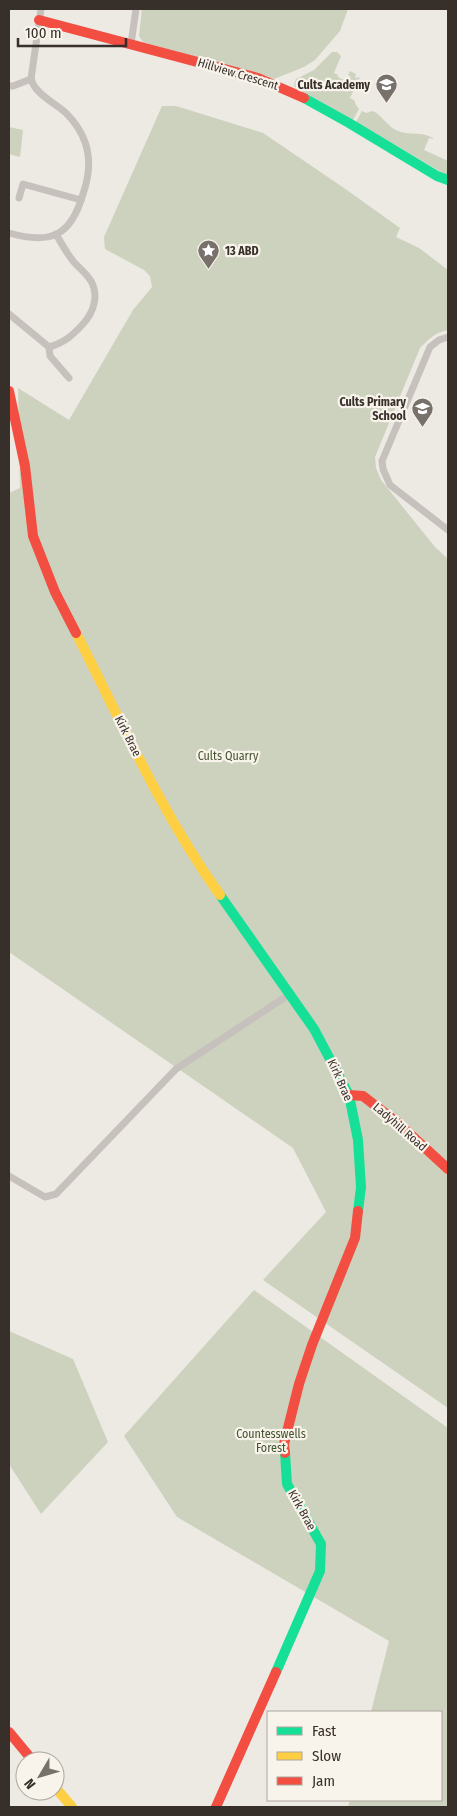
<svg xmlns="http://www.w3.org/2000/svg" width="457" height="1816" viewBox="0 0 457 1816" font-family="'Fira Sans Condensed',sans-serif">
  <style>
    .green { fill: #cdd2be }
    .lines { fill: none; stroke-linecap: round; stroke-linejoin: round }
    .street { stroke: #c6c1bc; stroke-width: 7 }
    .fast { stroke: #16e098; stroke-width: 10 }
    .slow { stroke: #ffcf43; stroke-width: 10 }
    .jam { stroke: #f24e42; stroke-width: 10 }
    .labels { text-anchor: middle; dominant-baseline: central; stroke-width: 4.5; stroke-linejoin: round; paint-order: stroke }
    .street-label { font-size: 12px; fill: #372f2a; stroke: #f9f4eb }
    .poi-label { font-size: 12px; font-weight: bold; fill: #372f2a; stroke: #f9f4eb; text-anchor: end }
    .park-label { font-size: 12px; fill: #44542f; stroke: #f9f4eb }
  </style>
  <rect width="100%" height="100%" fill="#ede9e3"/>
  <!-- green -->
  <g class="green">
    <path d="M142 9H348L340 31 315 60 304 67 274 79 143 42 139 36Z"/>
    <path d="M332 52H337L341 56 334 73 338 75V77L348 82 351 77 348 75 350 71 356 74 355 78 360 77 350 98 354 100 356 105 359 109 353 120 295 87 294 85 296 79 314 70Z"/>
    <path d="M162 106H176L263 133 344 188 400 228 396 237 419 248 448 270V330C435 332 429 339 420 348L375 457 376 468 381 480 435 547 448 559V1408L263 1280 326 1212 293 1148 9 952V493L20 488 18 388 69 420 133 310 152 287 150 276 144 270 105 249 104 237Z"/>
    <path d="M362 111 366 113 373 111C383 116 386 126 398 131 410 136 422 131 433 138V139L429 138 424 150 448 161V176L356 122Z"/>
    <path d="M9 127 23 130 20 157 9 154Z"/>
    <path d="M254 1290 448 1428V1807H348L350 1800H441V1712H371L389 1641 177 1517 124 1436Z"/>
    <path d="M9 1331 73 1359 108 1442 41 1514 9 1464Z"/>
  </g>
  <g class="lines">
    <!-- street -->
    <g class="street">
      <path d="M131 44 136 9"/>
      <path d="M31 79 41 9"/>
      <path d="M9 86H13L31 79"/>
      <path d="M19 198 23 184 81 200"/>
      <path d="M9 233C51 245 71 236 83 194 89 177 91 159 85 142 81 131 74 121 66 113 55 103 35 94 31 79"/>
      <path d="M9 314 49 347 50 356 69 378"/>
      <path d="M448 337 439 340 430 347 382 461 383 469 390 485 448 530"/>
      <path d="M49 347C64 343 73 335 83 324 94 312 99 295 91 281 86 273 78 267 73 261 66 252 61 243 56 234"/>
      <path d="M9 1176 45 1197 56 1194 176 1069 290 994"/>
    </g>
    <!-- fast -->
    <g class="fast">
      <path d="M304 98 349 123 437 176 448 180"/>
      <path d="M220 895 314 1029 349 1095 358 1140 361 1187 358 1211"/>
      <path d="M276 1672 320 1571 321 1544 287 1484 285 1453"/>
    </g>
    <!-- slow -->
    <g class="slow">
      <path d="M76 633C121 721 162 814 220 895"/>
      <path d="M55 1787 72 1807"/>
    </g>
    <!-- jam -->
    <g class="jam">
      <path d="M39 20 258 78 304 98"/>
      <path d="M9 391 25 466 33 536 55 592 76 633"/>
      <path d="M349 1095 363 1096 399 1124 448 1169"/>
      <path d="M285 1453 284 1444 299 1384 312 1345 355 1238 358 1211"/>
      <path d="M9 1732 33 1761"/>
      <path d="M216 1807 276 1672"/>
    </g>
  </g>
  <!-- icons -->
  <defs>
    <symbol id="school-pin" viewBox="-11 -11 22 30"><path d="M0 17L-7.5 6A9.5 9.5 0 1 1 7.5 6Z" fill="#77706b" stroke="#f9f4eb"/><path d="M0-5L7-2L0 1L-7-2ZM-4 1L0 2.5L4 1V4Q0 6-4 4Z" fill="#fff"/></symbol>
    <symbol id="sight-pin" viewBox="-11 -11 22 30"><path d="M0 17L-7.5 6A9.5 9.5 0 1 1 7.5 6Z" fill="#77706b" stroke="#f9f4eb"/><path d="M0-6L1.8-2.2L6-1.7L2.9 1.2L3.7 5.4L0 3.3L-3.7 5.4L-2.9 1.2L-6-1.7L-1.8-2.2Z" fill="#fff"/></symbol>
  </defs>
  <g fill-rule="evenodd">
    <use href="#school-pin" x="374" y="72" width="25" height="34"/>
    <use href="#sight-pin" x="196" y="238" width="25" height="34"/>
    <use href="#school-pin" x="410" y="396" width="25" height="34"/>
  </g>
  <g class="labels">
    <!-- street labels -->
    <g class="street-label">
      <text transform="translate(238 74) rotate(17)">Hillview Crescent</text>
      <text transform="translate(128 736) rotate(63)">Kirk Brae</text>
      <text transform="translate(340 1080) rotate(66)">Kirk Brae</text>
      <text transform="translate(400 1127) rotate(41)">Ladyhill Road</text>
      <text transform="translate(302 1510) rotate(61)">Kirk Brae</text>
    </g>
    <!-- poi labels -->
    <g class="poi-label">
      <text x="370" y="85">Cults Academy</text>
      <text x="225" y="251" text-anchor="start">13 ABD</text>
      <text x="406" y="402">Cults Primary<tspan x="406" dy="14">School</tspan></text>
    </g>
    <!-- park labels -->
    <g class="park-label">
      <text x="228" y="756">Cults Quarry</text>
      <text x="271" y="1434">Countesswells<tspan x="271" dy="14">Forest</tspan></text>
    </g>
  </g>
  <!-- border -->
  <rect width="457" height="1816" fill="none" stroke="#372f2a" stroke-width="20"/>
  <!-- legend -->
  <rect x="267" y="1711" width="175" height="90" fill="#f9f4eb" stroke="#aba59e"/>
  <rect x="277" y="1727" width="25" height="8" fill="#16e098" stroke="#aba59e"/>
  <text x="312" y="1736" font-size="15" fill="#372f2a">Fast</text>
  <rect x="277" y="1752" width="25" height="8" fill="#ffcf43" stroke="#aba59e"/>
  <text x="312" y="1761" font-size="15" fill="#372f2a">Slow</text>
  <rect x="277" y="1777" width="25" height="8" fill="#f24e42" stroke="#aba59e"/>
  <text x="312" y="1786" font-size="15" fill="#372f2a">Jam</text>
  <!-- north arrow -->
  <g transform="translate(40 1776) rotate(232)"><circle r="24" fill="#f9f4eb" stroke="#aba59e"/>
  <path d="M0-4L9 19L0 12L-9 19Z" fill="#77706b"/>
  <text y="-8" font-size="14" font-weight="bold" text-anchor="middle" fill="#372f2a">N</text>
  </g>
  <!-- scale -->
  <path d="M18 38v8h108v-8" fill="none" stroke="#372f2a" stroke-width="2.5"/>
  <text x="25" y="38" font-size="15" fill="#372f2a" stroke="#f9f4eb" stroke-width="4" paint-order="stroke">100 m</text>
</svg>
